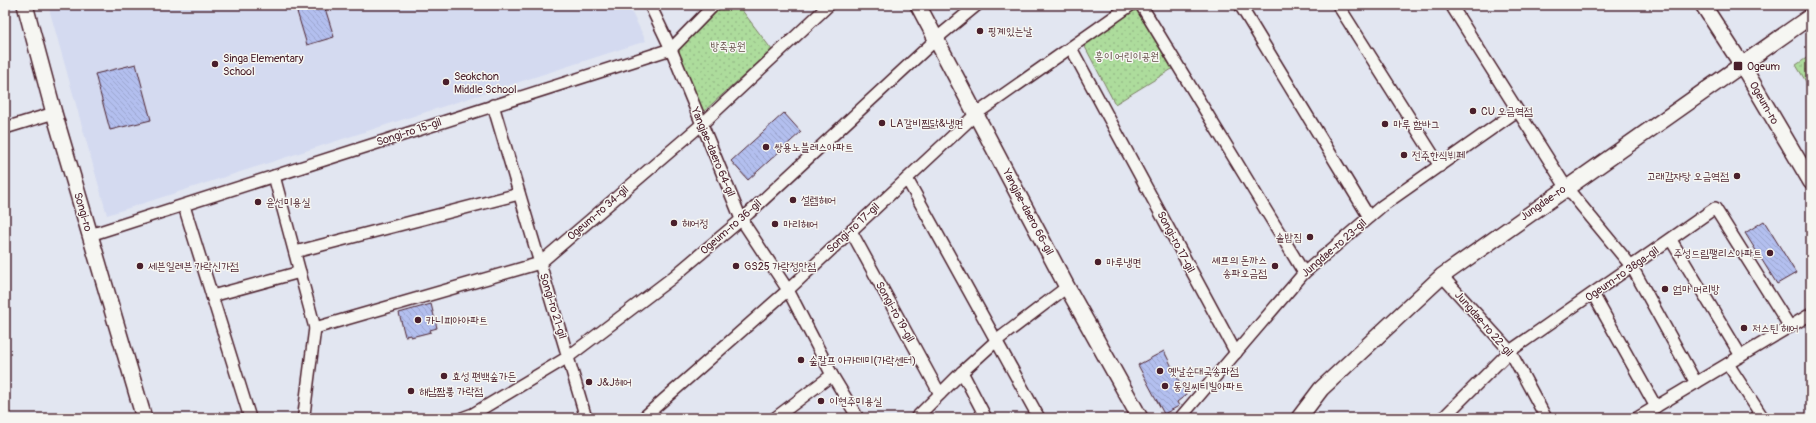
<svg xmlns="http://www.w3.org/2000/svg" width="1816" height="423" viewBox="0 0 1816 423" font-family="Pangolin,'Poor Story',sans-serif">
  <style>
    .built { fill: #d4daf0 }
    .park { fill: url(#park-dots); stroke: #7c7e64 }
    .building { fill: url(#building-back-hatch); stroke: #4a1f2b }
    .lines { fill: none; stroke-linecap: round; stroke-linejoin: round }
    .street-casing { stroke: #4a1f2b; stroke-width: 14 }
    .secondary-casing { stroke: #4a1f2b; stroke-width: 18 }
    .street { stroke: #f6f6f2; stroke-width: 11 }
    .secondary { stroke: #f6f6f2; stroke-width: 15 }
    .poi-dot { fill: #4a1f2b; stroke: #f6f6f2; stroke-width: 1.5 }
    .labels { text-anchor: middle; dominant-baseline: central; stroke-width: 3; stroke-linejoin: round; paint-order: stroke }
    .poi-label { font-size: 11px; fill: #4a1f2b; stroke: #f6f6f2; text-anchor: start }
    .park-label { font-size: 11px; fill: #634e47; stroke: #f6f6f2 }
    .street-label { font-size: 11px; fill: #4a1f2b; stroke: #f6f6f2 }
  </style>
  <defs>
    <pattern id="park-dots" width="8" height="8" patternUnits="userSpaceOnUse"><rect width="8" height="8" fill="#addc9c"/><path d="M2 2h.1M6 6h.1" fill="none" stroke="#96bc87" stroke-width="1.8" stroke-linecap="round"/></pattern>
    <pattern id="building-back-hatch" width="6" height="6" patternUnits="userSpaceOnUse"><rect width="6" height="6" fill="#b3bfef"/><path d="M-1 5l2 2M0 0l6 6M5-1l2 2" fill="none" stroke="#9ba4cd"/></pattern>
  </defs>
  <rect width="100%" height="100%" fill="#e2e6f1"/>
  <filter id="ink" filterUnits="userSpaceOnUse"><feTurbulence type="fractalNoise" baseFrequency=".025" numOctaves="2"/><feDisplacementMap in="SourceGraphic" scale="8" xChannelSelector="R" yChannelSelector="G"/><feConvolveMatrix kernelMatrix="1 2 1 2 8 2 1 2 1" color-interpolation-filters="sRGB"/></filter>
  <g filter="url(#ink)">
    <!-- built -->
    <path class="built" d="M48 5H628L646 41 107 215Z"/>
    <!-- park -->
    <g class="park">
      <path d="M722 5H738L772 50 703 112 678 50Z"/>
      <path d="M1137 8 1172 69 1115 104 1084 45Z"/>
      <path d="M1811 55V90L1796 65Z"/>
    </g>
    <!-- building -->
    <g class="building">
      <path d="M295 5H324L334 37 307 45Z"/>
      <path d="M136 64 151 120 110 130 95 74Z"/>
      <path d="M784 113 801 132 748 180 731 161Z"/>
      <path d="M1764 221 1796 273 1777 284 1745 233Z"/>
      <path d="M431 304 437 328 430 330 431 332 411 337V335L405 336 399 313Z"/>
      <path d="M1164 351 1186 395 1177 402 1179 406 1164 414 1138 365Z"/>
    </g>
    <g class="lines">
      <defs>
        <g id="street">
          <path d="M650 5 671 49 741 219 788 290 832 375 858 418"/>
          <path d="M1141 5 1304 273"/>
          <path d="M1240 5 1369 217"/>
          <path d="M1338 5 1440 166"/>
          <path d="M1451 5 1566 187 1632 267 1696 383"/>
          <path d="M1071 48 1236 353"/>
          <path d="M493 105 586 418"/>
          <path d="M5 128 54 113"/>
          <path d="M274 176 315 328 304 414 305 418"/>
          <path d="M907 179 1039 418"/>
          <path d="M184 206 250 418"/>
          <path d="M851 231 940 394"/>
          <path d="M90 235 671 49 714 5"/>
          <path d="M1671 240 1741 356"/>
          <path d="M295 252 519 194"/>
          <path d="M1442 276 1510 351 1546 418"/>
          <path d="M1593 294 1656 407"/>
          <path d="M212 296 300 272"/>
          <path d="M315 328 540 263 701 125 829 5"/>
          <path d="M1728 364 1763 418"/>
          <path d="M962 372 986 418"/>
          <path d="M462 418 473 414 568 357 672 278 749 213 943 33 977 5"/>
          <path d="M643 418 788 290 976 114 1131 5"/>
          <path d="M775 418 832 375"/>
          <path d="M916 418 962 372 996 341 1067 287"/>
          <path d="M1180 418 1304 273 1382 206 1517 111"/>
          <path d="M1443 418 1510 351 1715 208 1790 327"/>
          <path d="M1637 418 1811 314"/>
        </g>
        <g id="secondary">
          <path d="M25 5 54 113 144 418"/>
          <path d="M918 5 1067 287 1140 418"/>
          <path d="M1703 5 1742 65 1811 182"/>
          <path d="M1299 418 1321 389 1442 276 1811 16"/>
        </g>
      </defs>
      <!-- street casing -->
      <use href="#street" class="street-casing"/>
      <!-- secondary casing -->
      <use href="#secondary" class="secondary-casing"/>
      <!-- street -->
      <use href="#street" class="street"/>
      <!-- secondary -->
      <use href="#secondary" class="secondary"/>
    </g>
  </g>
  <!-- markers -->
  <g class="poi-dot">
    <circle cx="980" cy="31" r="4"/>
    <circle cx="215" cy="64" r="4"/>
    <rect x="1733" y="61" width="10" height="10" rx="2"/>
    <circle cx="446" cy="82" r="4"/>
    <circle cx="1473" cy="111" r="4"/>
    <circle cx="882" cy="123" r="4"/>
    <circle cx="1385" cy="124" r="4"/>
    <circle cx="766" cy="147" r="4"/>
    <circle cx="1404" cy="155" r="4"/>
    <circle cx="1737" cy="176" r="4"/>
    <circle cx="793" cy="200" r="4"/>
    <circle cx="258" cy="202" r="4"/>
    <circle cx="674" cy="223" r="4"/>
    <circle cx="775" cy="224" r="4"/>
    <circle cx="1310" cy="237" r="4"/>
    <circle cx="1770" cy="253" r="4"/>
    <circle cx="1098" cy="262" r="4"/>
    <circle cx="140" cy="266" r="4"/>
    <circle cx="736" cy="266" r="4"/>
    <circle cx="1275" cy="266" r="4"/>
    <circle cx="1665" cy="289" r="4"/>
    <circle cx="418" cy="320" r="4"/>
    <circle cx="1744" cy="328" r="4"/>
    <circle cx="801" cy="360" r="4"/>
    <circle cx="1160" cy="371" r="4"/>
    <circle cx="444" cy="376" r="4"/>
    <circle cx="589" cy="382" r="4"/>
    <circle cx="1165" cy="386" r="4"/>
    <circle cx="411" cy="391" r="4"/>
    <circle cx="821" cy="401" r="4"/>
  </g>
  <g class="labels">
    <!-- poi labels -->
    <g class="poi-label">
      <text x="988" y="31">핑계있는날</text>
      <text x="223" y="58">Singa Elementary<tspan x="223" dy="13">School</tspan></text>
      <text x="1747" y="66">Ogeum</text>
      <text x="454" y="76">Seokchon<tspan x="454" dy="13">Middle School</tspan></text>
      <text x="1481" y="111">CU 오금역점</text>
      <text x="890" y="123">LA갈비찜닭&amp;냉면</text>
      <text x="1393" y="124">마루 함바그</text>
      <text x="774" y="147">쌍용노블레스아파트</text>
      <text x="1412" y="155">전주한식뷔페</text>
      <text x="1729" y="176" text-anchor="end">고래감자탕 오금역점</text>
      <text x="801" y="200">설렘헤어</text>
      <text x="266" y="202">윤선미용실</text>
      <text x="682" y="223">헤어정</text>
      <text x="783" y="224">마리헤어</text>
      <text x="1302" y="237" text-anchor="end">솥밥집</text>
      <text x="1762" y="253" text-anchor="end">주성드림팰리스아파트</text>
      <text x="1267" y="260" text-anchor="end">셰프의 돈까스<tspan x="1267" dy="13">송파오금점</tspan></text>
      <text x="1106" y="262">마루냉면</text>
      <text x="148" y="266">세븐일레븐 가락신가점</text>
      <text x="744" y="266">GS25 가락정안점</text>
      <text x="1673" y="289">엄마 머리방</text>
      <text x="426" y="320">카니피아아파트</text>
      <text x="1752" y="328">저스틴 헤어</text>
      <text x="809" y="360">숲칼프 아카데미(가락센터)</text>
      <text x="1168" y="371">옛날순대국송파점</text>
      <text x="452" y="376">효성 편백숲가든</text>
      <text x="597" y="382">J&amp;J헤어</text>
      <text x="1173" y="386">동일씨티빌아파트</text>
      <text x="419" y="391">해남짬뽕 가락점</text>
      <text x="829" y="401">이현주미용실</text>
    </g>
    <!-- park labels -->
    <g class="park-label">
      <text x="728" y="46">방죽공원</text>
      <text x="1127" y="56">흥이 어린이공원</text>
    </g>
    <!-- street labels -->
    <g class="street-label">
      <text transform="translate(1764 103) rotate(60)">Ogeum-ro</text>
      <text transform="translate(409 132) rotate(-18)">Songi-ro 15-gil</text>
      <text transform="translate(713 152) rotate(67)">Yangjae-daero 64-gil</text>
      <text transform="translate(1543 203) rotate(-35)">Jungdae-ro</text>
      <text transform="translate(83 212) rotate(74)">Songi-ro</text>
      <text transform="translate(1028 212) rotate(62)">Yangjae-daero 66-gil</text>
      <text transform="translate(598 213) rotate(-41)">Ogeum-ro 34-gil</text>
      <text transform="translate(731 227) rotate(-41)">Ogeum-ro 36-gil</text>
      <text transform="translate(853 228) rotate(-43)">Songi-ro 17-gil</text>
      <text transform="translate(1176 242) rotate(62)">Songi-ro 17-gil</text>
      <text transform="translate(1334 248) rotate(-41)">Jungdae-ro 23-gil</text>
      <text transform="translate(1622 274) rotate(-35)">Ogeum-ro 38ga-gil</text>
      <text transform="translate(553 306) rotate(73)">Songi-ro 21-gil</text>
      <text transform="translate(895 312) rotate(61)">Songi-ro 19-gil</text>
      <text transform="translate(1484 324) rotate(49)">Jungdae-ro 22-gil</text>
    </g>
  </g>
  <!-- margin -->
  <rect width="1816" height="423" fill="none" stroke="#f6f6f2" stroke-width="20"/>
  <rect x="10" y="10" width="1796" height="403" fill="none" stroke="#4a1f2b" stroke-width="1.5" filter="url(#ink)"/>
</svg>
